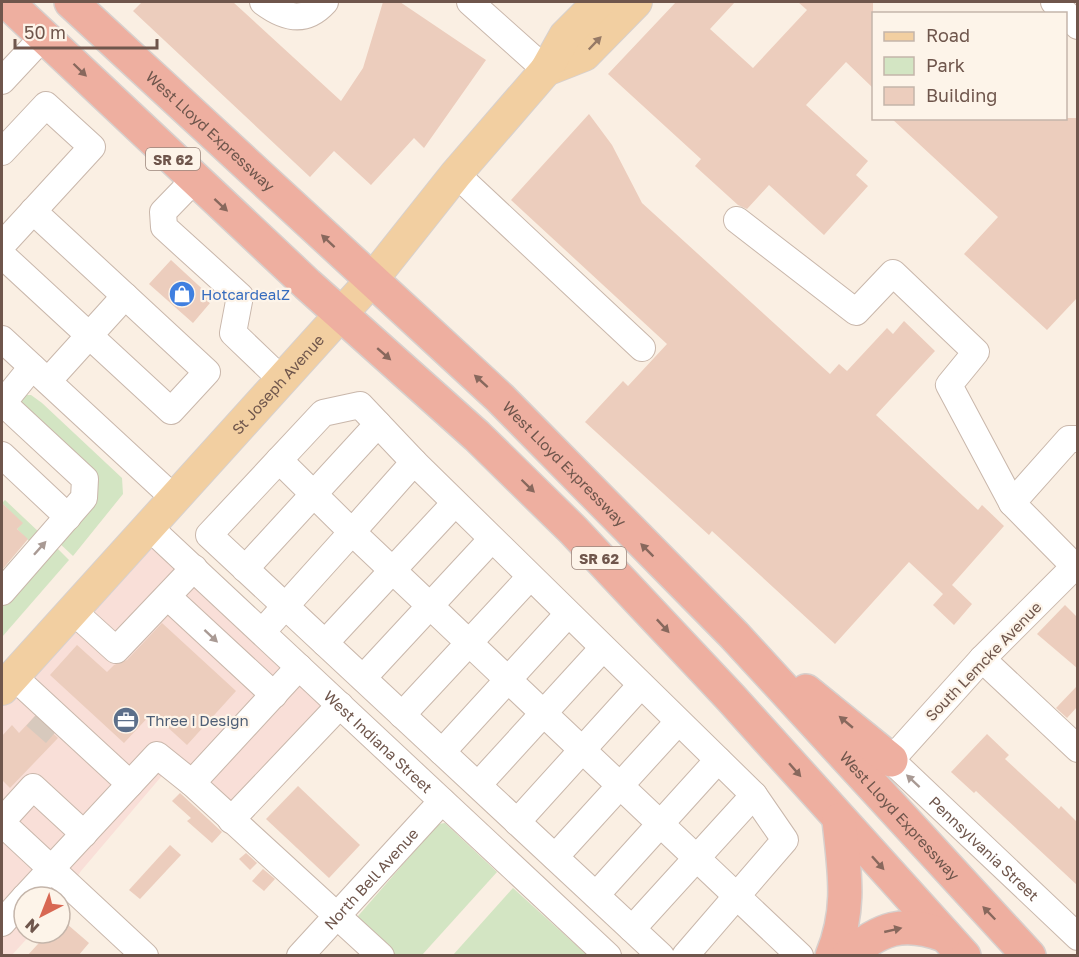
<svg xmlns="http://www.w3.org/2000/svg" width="1079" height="957" viewBox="0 0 1079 957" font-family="'Golos Text',sans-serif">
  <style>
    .commercial { fill: #f9dfd8 }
    .green { fill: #d3e5c3 }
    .building { fill: #eccdbd }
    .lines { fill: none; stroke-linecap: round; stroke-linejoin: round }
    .minor-tunnel { stroke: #d7c9bd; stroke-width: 26; stroke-dasharray: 26 13; stroke-linecap: butt }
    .minor-casing { stroke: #c9b7ab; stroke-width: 28 }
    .major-casing { stroke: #d7d0cd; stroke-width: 34 }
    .highway-casing { stroke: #d7d0cd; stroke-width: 36 }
    .minor { stroke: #fff; stroke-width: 26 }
    .major { stroke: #f2cfa1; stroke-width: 32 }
    .highway { stroke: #eeafa0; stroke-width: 33 }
    .oneway { fill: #967a66 }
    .oneway2 { fill: #88685d }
    .oneway3 { fill: #a99a94 }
    .labels { text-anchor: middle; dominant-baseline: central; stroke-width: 4.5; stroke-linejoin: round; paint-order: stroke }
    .shield { fill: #fdf4e9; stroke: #9a857b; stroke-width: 1.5 }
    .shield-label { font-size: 14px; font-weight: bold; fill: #6f564c }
    .street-label { font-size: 15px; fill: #6f564c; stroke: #fdf4e9 }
    .shop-label { font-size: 15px; fill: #366cbe; stroke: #fdf4e9; text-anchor: start }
    .service-label { font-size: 15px; fill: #4e5e75; stroke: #fdf4e9; text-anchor: start }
  </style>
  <rect width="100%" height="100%" fill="#faefe3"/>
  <!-- commercial -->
  <path class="commercial" d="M138 525 341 717 244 819 177 758 81 871 60 902V897H24V933H32L12 955H2V670Z"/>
  <!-- green -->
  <g class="green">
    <path d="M26 395H31L42 403 122 478 123 494 73 556 56 540 87 505 21 407 22 399Z"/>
    <path d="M5 500 41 534 5 573 2 571 29 541 17 529 22 523 2 503Z"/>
    <path d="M52 543 69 560 2 637V597Z"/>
    <path d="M445 823 497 872 422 955H386L352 923 438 824Z"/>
    <path d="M513 888 587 955H453Z"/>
  </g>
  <!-- building -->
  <g class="building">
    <path d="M142 2H233L341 101 363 68 383 2H400L486 60 424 148 414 138 371 185 334 151 310 177 133 11Z"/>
    <path d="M676 2H735L710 29 753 68 807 10 798 2H873V88L846 62 806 105 868 161 856 175 868 186 824 235 769 185 747 209 738 205 695 166 701 159 608 74Z"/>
    <path d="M589 114 612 145 642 203 830 374 839 364 847 371 887 328 893 334 904 321 935 351 876 415 978 510 982 505 1004 526 952 585 972 604 954 625 933 605 943 594 909 562 835 644 712 531 709 535 585 422 623 381 628 386 667 344 511 200Z"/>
    <path d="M891 118H1077V298L1047 330 964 254 998 217Z"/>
    <path d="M171 260 210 296 206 300 210 303 193 323 149 284Z"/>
    <path d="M2 503 23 523 17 529 28 539 2 570Z"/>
    <path d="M1065 605 1077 617V668L1037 634Z"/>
    <path d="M162 623 236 691 187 745 152 713 124 743 50 675 77 645 107 672 114 665 127 660Z"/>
    <path d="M1077 686V707L1067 718 1056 708Z"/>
    <path d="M35 716 58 738 10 788 2 780V736L12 725 19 733Z"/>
    <path d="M987 734 1009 755 1005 759 1059 809 1061 806 1077 822V885L976 791 974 793 951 772Z"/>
    <path d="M298 786 360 845 329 878 266 819Z"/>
    <path d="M180 793 222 832 212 843 187 821 191 818 172 801Z"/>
    <path d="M170 845 181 855 140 899 129 890Z"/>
    <path d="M246 853 257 863 250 870 239 859Z"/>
    <path d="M263 869 275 879 264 891 252 881Z"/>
    <path d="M60 918 89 943 78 956H27L48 933H60Z"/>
  </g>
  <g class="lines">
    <!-- minor-tunnel -->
    <path class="minor-tunnel" d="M35 716 59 737"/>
    <defs>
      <g id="minor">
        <path d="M263 2C283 17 304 25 325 2"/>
        <path d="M470 2 546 70"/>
        <path d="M1054 2 1078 26"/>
        <path d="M2 81 44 36"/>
        <path d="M2 152 46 105 92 147 2 245"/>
        <path d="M456 174 642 348"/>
        <path d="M194 180 163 212 164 227 240 296 233 333 282 380"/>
        <path d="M33 211 125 296"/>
        <path d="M737 220 856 312 893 273 976 352 949 385 1012 503"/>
        <path d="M2 255 171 411 207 372 125 296 48 381"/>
        <path d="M2 339 175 499"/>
        <path d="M2 404 32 367"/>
        <path d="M1078 439H1069L1012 503 1078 570"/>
        <path d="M2 455 68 517"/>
        <path d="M279 460 352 532 414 462 754 795 785 840 685 956"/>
        <path d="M414 462 360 405 323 413 209 535 661 956"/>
        <path id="s1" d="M149 527 608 956"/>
        <path id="s2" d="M1078 563 982 659 891 760 1078 937"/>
        <path d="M245 569 378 424"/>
        <path d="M2 592 84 498 85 479 3 403"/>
        <path d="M168 597 274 695"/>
        <path d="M73 611 116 650 194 568"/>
        <path d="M262 632 352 532 800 956"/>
        <path d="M325 643 455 503"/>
        <path d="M982 659 1078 749"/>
        <path d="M13 676 130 784"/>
        <path d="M363 678 491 540"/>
        <path d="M402 715 530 577"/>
        <path d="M442 752 568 614"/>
        <path d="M192 783 299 667"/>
        <path d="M478 785 603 648"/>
        <path d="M231 820 340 705"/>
        <path d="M2 821 33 787 84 834"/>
        <path d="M517 822 641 685"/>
        <path d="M2 823 145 956"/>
        <path d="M555 857 678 722"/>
        <path d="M596 895 718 760"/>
        <path d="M25 897 157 755 192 783 381 956"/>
        <path d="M2 923 24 898"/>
        <path d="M632 929 754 795"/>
        <path id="s3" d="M300 956 442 801"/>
      </g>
      <g id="major">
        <path d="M546 70 584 55 636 2"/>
        <path id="s4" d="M2 689 371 281 456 174 546 70 565 36 599 2"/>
      </g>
      <g id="highway">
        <path d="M7 2 307 284 477 436 573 530 731 698 964 956"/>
        <path id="s5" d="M71 2 500 398 734 635 1029 956"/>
        <path d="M806 691 891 760"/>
        <path d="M832 956C852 908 844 869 839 820"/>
        <path d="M848 956C880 928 903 920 944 935"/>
      </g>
    </defs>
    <!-- minor casing -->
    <use href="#minor" class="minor-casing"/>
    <!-- major casing -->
    <use href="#major" class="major-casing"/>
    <!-- highway casing -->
    <use href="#highway" class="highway-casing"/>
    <!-- minor -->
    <use href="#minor" class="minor"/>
    <!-- major -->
    <use href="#major" class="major"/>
    <!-- highway -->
    <use href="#highway" class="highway"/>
  </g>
  <!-- one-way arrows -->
  <defs><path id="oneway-solid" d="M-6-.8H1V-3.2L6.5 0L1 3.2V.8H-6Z" transform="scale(1.5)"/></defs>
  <use class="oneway" href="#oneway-solid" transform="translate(595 43) rotate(-46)"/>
  <g class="oneway2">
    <use href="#oneway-solid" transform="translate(80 70) rotate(44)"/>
    <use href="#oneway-solid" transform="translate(221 205) rotate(43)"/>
    <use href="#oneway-solid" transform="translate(328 241) rotate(-137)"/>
    <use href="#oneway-solid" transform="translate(384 354) rotate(41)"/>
    <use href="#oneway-solid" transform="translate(481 381) rotate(-138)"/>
    <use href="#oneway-solid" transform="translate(528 486) rotate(44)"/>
    <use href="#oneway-solid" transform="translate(647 550) rotate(-135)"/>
    <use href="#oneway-solid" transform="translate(663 626) rotate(47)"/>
    <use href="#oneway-solid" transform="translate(846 722) rotate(-140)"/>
    <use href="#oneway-solid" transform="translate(795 770) rotate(49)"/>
    <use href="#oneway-solid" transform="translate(878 863) rotate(48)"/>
    <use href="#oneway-solid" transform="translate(989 913) rotate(-134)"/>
    <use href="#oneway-solid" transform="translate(893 930) rotate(-13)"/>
  </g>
  <g class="oneway3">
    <use href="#oneway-solid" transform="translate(40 548) rotate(-48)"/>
    <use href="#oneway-solid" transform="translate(211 636) rotate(43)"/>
    <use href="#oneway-solid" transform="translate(913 781) rotate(-137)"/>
  </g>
  <!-- icons -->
  <defs>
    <symbol id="shop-disc" viewBox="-11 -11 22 22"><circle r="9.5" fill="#3f7fe0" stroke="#fdf4e9"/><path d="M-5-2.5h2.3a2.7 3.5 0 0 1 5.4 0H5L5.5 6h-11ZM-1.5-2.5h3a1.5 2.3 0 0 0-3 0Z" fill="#fff"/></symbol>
    <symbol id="office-disc" viewBox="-11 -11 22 22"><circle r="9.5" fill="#5c6f8a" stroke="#fdf4e9"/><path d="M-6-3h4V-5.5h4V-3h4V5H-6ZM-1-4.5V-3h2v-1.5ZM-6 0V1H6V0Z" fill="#fff"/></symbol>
  </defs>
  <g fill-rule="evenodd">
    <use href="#shop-disc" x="167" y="279" width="30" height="30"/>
    <use href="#office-disc" x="111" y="705" width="30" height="30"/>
  </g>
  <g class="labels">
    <!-- shield labels -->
    <g class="shield">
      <rect x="146" y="148" width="54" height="22" rx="4.5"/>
      <rect x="572" y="547" width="54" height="22" rx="4.5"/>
    </g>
    <g class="shield-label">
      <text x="173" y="159">SR 62</text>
      <text x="599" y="558">SR 62</text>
    </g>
    <!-- street labels -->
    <g class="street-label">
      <text stroke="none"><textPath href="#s5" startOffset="190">West Lloyd Expressway</textPath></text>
      <text stroke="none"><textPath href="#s4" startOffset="411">St Joseph Avenue</textPath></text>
      <text stroke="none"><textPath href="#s5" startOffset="676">West Lloyd Expressway</textPath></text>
      <text transform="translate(983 661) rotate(-46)">South Lemcke Avenue</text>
      <text stroke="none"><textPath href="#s1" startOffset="314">West Indiana Street</textPath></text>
      <text stroke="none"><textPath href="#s5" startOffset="1162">West Lloyd Expressway</textPath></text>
      <text stroke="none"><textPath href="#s2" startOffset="400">Pennsylvania Street</textPath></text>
      <text stroke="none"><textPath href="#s3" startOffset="105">North Bell Avenue</textPath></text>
    </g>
    <!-- shop labels -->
    <g class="shop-label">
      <text x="201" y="294">HotcardealZ</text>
    </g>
    <!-- service labels -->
    <g class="service-label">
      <text x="146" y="720">Three i Design</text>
    </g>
  </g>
  <!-- border -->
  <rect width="1079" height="957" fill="none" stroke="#6f564c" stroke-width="6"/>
  <!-- legend -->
  <rect x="872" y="12" width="195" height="108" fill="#fdf4e9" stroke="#c4b5aa" stroke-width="1.5"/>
  <rect x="884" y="32" width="30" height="9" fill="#f2cfa1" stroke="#c4b5aa" stroke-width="1.5"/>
  <text x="926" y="42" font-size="18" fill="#6f564c">Road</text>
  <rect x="884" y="57" width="30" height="18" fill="#d3e5c3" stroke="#c4b5aa" stroke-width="1.5"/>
  <text x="926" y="72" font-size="18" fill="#6f564c">Park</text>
  <rect x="884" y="87" width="30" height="18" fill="#eccdbd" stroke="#c4b5aa" stroke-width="1.5"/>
  <text x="926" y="102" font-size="18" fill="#6f564c">Building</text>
  <!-- north arrow -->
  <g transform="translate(42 915) rotate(222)"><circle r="28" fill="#fdf4e9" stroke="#c4b5aa" stroke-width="1.5"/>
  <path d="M0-4.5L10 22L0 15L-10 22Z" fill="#d86853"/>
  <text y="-9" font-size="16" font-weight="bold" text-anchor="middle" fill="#6f564c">N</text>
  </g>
  <!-- scale -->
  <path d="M15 39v9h142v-9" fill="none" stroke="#6f564c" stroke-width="3"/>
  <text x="24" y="39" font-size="18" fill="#6f564c" stroke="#fdf4e9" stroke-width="4.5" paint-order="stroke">50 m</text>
</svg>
